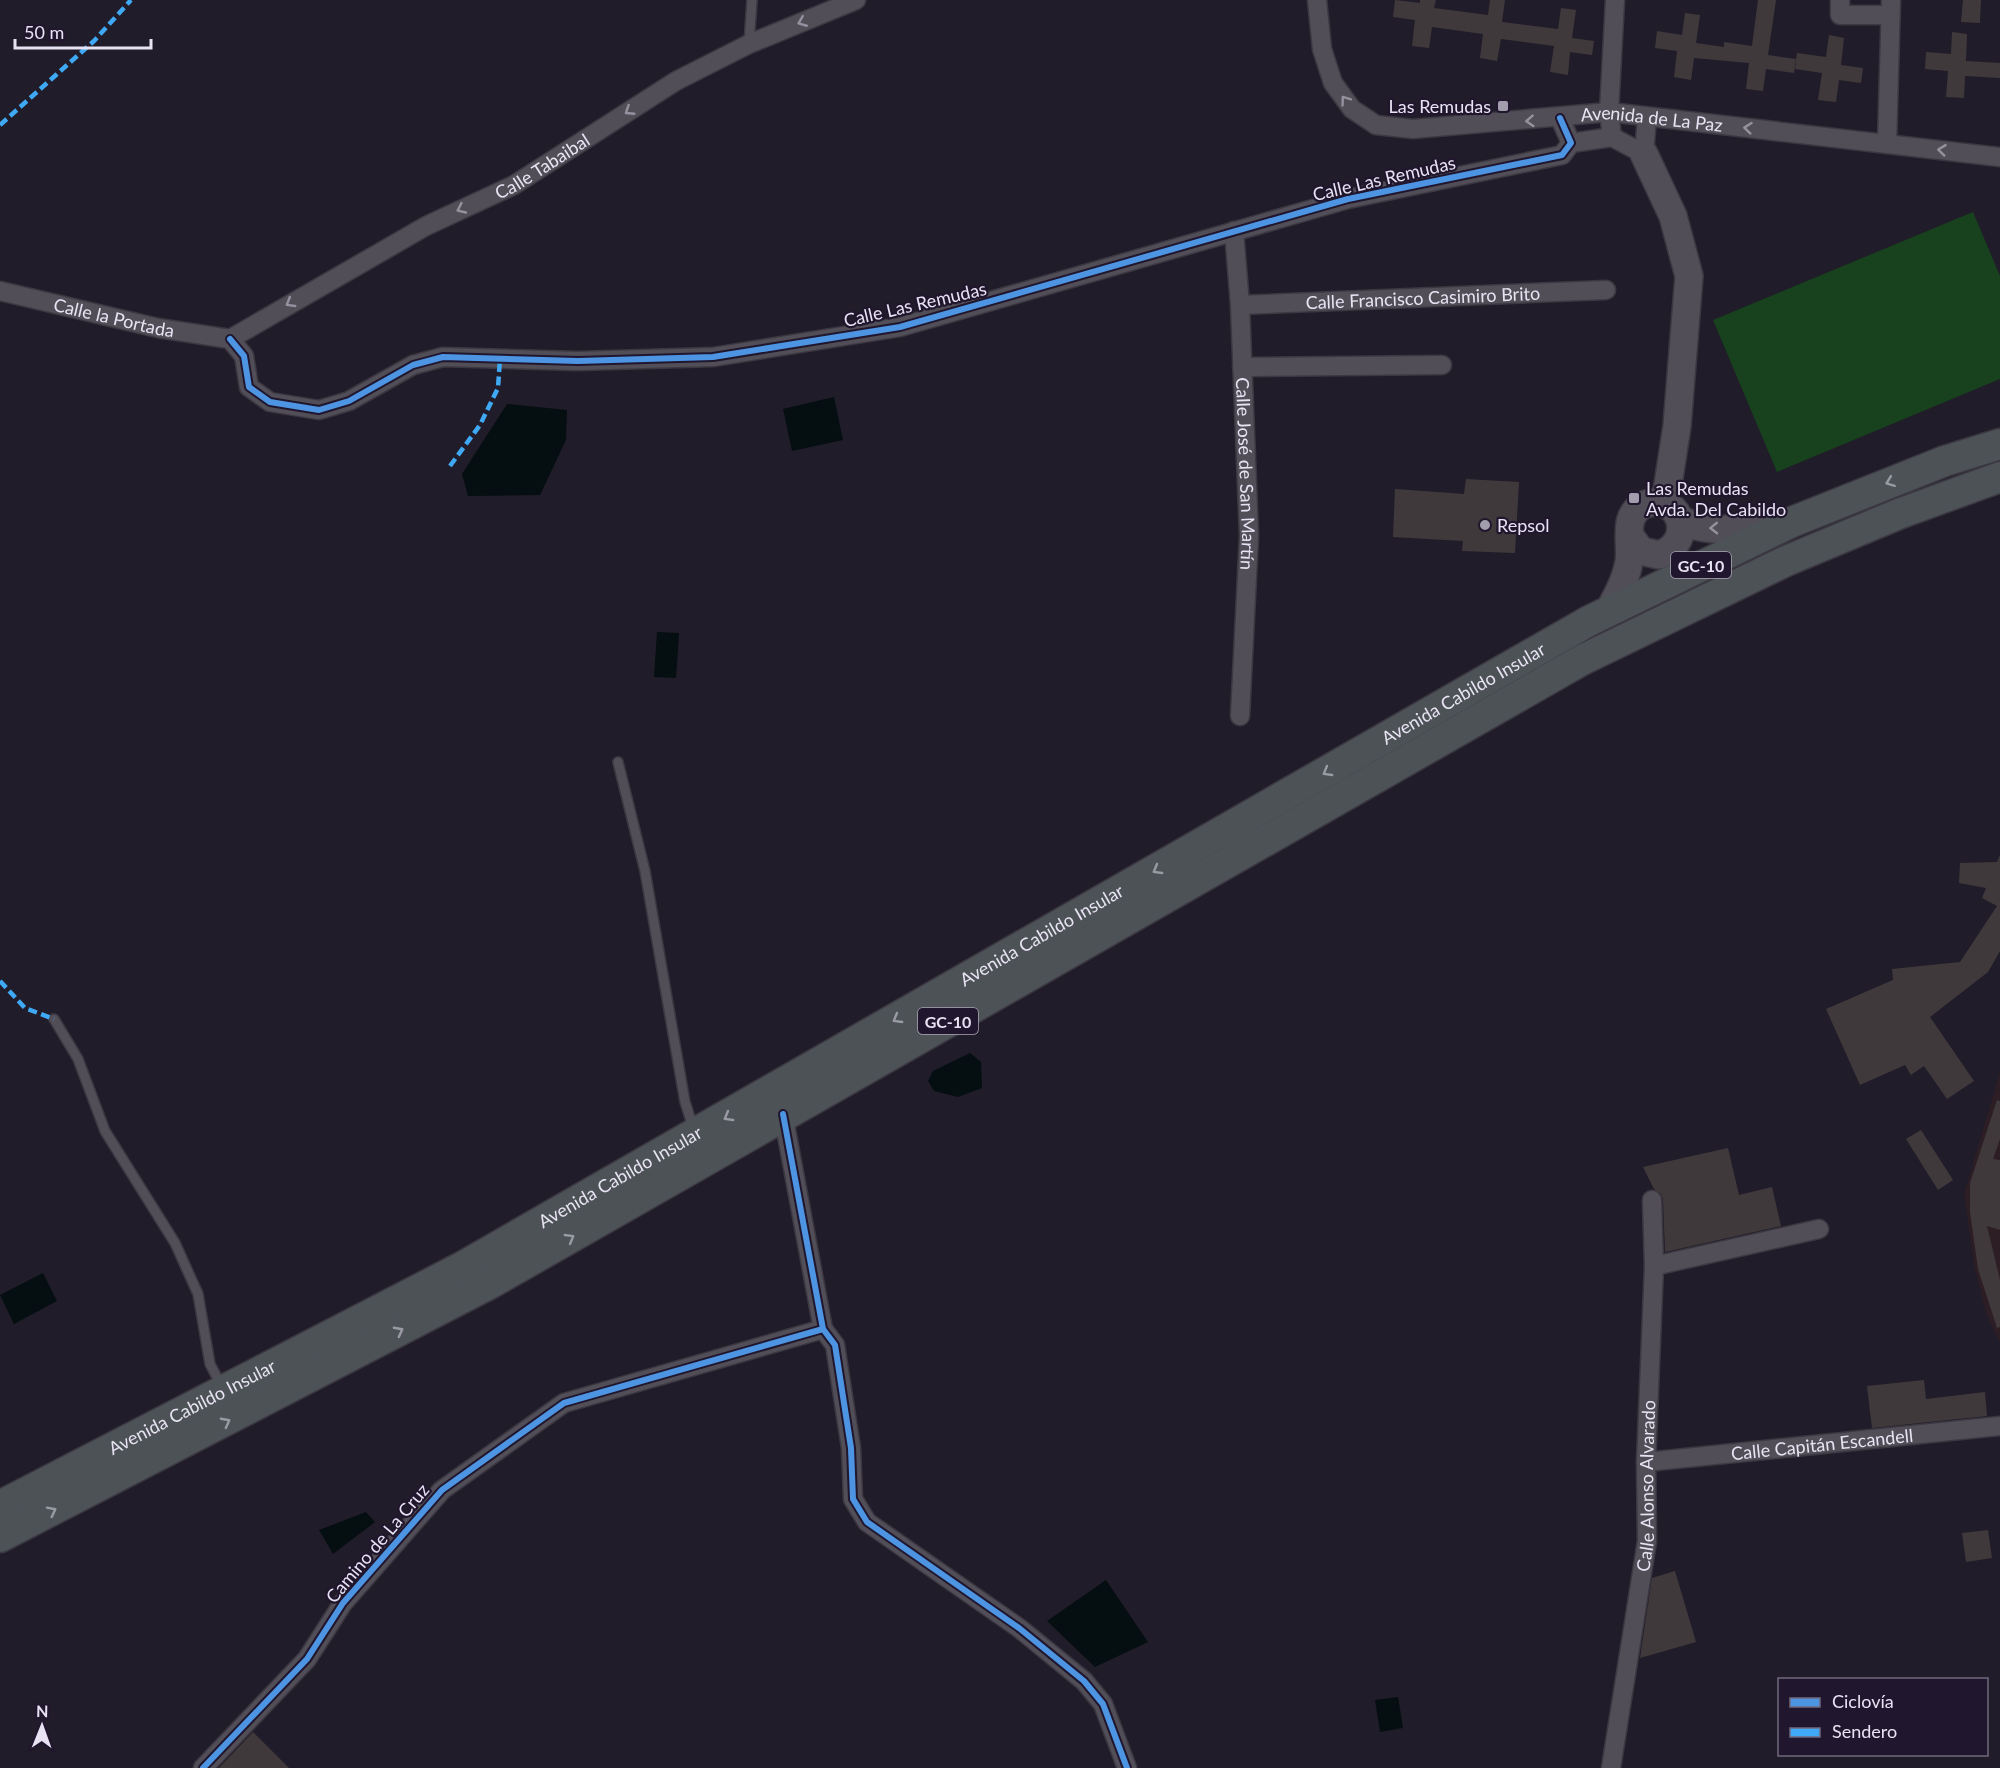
<svg xmlns="http://www.w3.org/2000/svg" width="2000" height="1768" viewBox="0 0 2000 1768" font-family="Lato,sans-serif">
  <style>
    .commercial { fill: #2d1e25 }
    .green { fill: #17421d }
    .water { fill: #050e10 }
    .building { fill: #40393c }
    .lines { fill: none; stroke-linecap: round; stroke-linejoin: round }
    .lane-casing { stroke: #3b3842; stroke-width: 12 }
    .street-casing { stroke: #3b3842; stroke-width: 21 }
    .secondary-casing { stroke: #3b3842; stroke-width: 30 }
    .primary-casing { stroke: #3b3842; stroke-width: 33 }
    .lane { stroke: #524e58; stroke-width: 9 }
    .street { stroke: #524e58; stroke-width: 18 }
    .secondary { stroke: #524e58; stroke-width: 27 }
    .primary { stroke: #4c5256; stroke-width: 30 }
    .quiet { stroke: #3fa9f5; stroke-width: 4.5; stroke-dasharray: 9 4.5; stroke-linecap: butt }
    .cycleway-casing { stroke: #20172e; stroke-width: 10 }
    .cycleway { stroke: #4d94e3; stroke-width: 6 }
    .oneway { stroke: #96919e }
    .oneway2 { stroke: #9a9aa4 }
    .poi-dot { fill: #a29dac; stroke: #20172e; stroke-width: 2 }
    .labels { text-anchor: middle; dominant-baseline: central; stroke-width: 4.5; stroke-linejoin: round; paint-order: stroke }
    .shield { fill: #20172e; stroke: #aca6b8; stroke-width: 1.5 }
    .shield-label { font-size: 16px; font-weight: bold; fill: #e8e3f3 }
    .poi-label { font-size: 18px; fill: #e8e3f3; stroke: #20172e; text-anchor: start }
    .street-label { font-size: 18px; fill: #e8e3f3; stroke: #20172e }
  </style>
  <rect width="100%" height="100%" fill="#211c29"/>
  <!-- commercial -->
  <path class="commercial" d="M2000 1072V1343L1987 1315 1975 1268 1964 1195Z"/>
  <!-- green -->
  <path class="green" d="M1973 212 2000 276V379L1777 472 1713 320Z"/>
  <!-- water -->
  <g class="water">
    <path d="M834 397 843 440 792 451 783 409Z"/>
    <path d="M507 404 567 410 566 440 540 495 468 496 462 474Z"/>
    <path d="M657 632 679 633 676 678 654 677Z"/>
    <path d="M970 1053 981 1062 982 1088 958 1097 934 1091 928 1081 933 1071Z"/>
    <path d="M43 1273 57 1301 14 1324 0 1295Z"/>
    <path d="M366 1512 375 1522 333 1554 319 1530Z"/>
    <path d="M1106 1580 1148 1642 1095 1667 1047 1621Z"/>
    <path d="M1398 1697 1403 1728 1380 1732 1375 1700Z"/>
  </g>
  <!-- building -->
  <g class="building">
    <path d="M1395 0 1420 3V0H1436L1434 8 1488 15 1490 0H1505L1502 22 1558 29 1561 8 1576 10 1572 38 1594 41 1592 55 1570 52 1568 75 1550 72 1554 46 1501 39 1497 61 1480 58 1483 34 1432 27 1429 48 1412 46 1415 20 1393 17Z"/>
    <path d="M1758 0H1776L1768 55 1796 59 1794 73 1766 69 1763 91 1746 89 1749 63 1694 58 1691 80 1674 77 1677 51 1655 48 1657 31 1682 35 1685 13 1700 15 1696 43 1724 47V42L1752 46Z"/>
    <path d="M1963 0H1981L1980 23 1961 22Z"/>
    <path d="M1952 32 1967 34 1966 61 2000 63V78L1965 76 1964 98 1946 97 1948 71 1925 69 1926 52 1951 54Z"/>
    <path d="M1829 35 1844 38 1841 65 1863 68 1861 83 1839 80 1836 102 1818 100 1822 73 1795 69 1797 53 1826 57Z"/>
    <path d="M1466 479 1519 482 1515 553 1462 551 1463 541 1393 537 1395 489 1464 494Z"/>
    <path d="M2000 855V951L1988 972 1930 1017 1974 1081 1947 1099 1924 1066 1911 1075 1905 1065 1860 1085 1826 1009 1893 980 1892 969 1960 962 1997 906 1982 898 1986 888 1959 883 1960 863 1997 862Z"/>
    <path d="M1997 1100 2000 1101V1139L1993 1159 2000 1160V1230L1987 1226 2000 1280V1327L1997 1328 1978 1269 1970 1212V1183Z"/>
    <path d="M1921 1130 1953 1180 1938 1190 1906 1139Z"/>
    <path d="M1728 1148 1739 1195 1772 1187 1781 1226 1665 1252 1663 1199 1661 1194 1654 1189 1643 1167Z"/>
    <path d="M1924 1380 1926 1399 1985 1392 1987 1416 1872 1428 1867 1386Z"/>
    <path d="M1988 1530 1992 1558 1966 1562 1962 1533Z"/>
    <path d="M1675 1571 1696 1642 1640 1658 1652 1578Z"/>
    <path d="M253 1732 289 1768H219Z"/>
  </g>
  <g class="lines">
    <defs>
      <g id="lane">
        <path d="M749 44 752 0"/>
        <path d="M618 762 645 871 685 1102 694 1130"/>
        <path d="M54 1019 78 1059 105 1131 175 1243 198 1294 210 1364 222 1387"/>
      </g>
      <g id="street">
        <path id="s1" d="M1317 0 1322 49 1333 83 1352 109 1376 125 1413 129 1609 112 2000 157"/>
        <path d="M1840 0V15H1890"/>
        <path d="M1612 137 1609 112 1615 0"/>
        <path d="M1571 143 1612 137 1644 154 1647 117"/>
        <path d="M1887 144 1891 0"/>
        <path id="s2" d="M1234 231 1240 305 1249 536 1240 716"/>
        <path id="s3" d="M0 291 158 328 230 339"/>
        <path id="s4" d="M1240 305 1606 290"/>
        <path d="M230 339 244 356 249 387 270 402 319 410 349 401 413 365 443 357 578 361 713 357 900 327 1348 199 1562 155 1571 143 1560 118"/>
        <path id="s5" d="M230 339 426 226 514 185 676 81 749 44 856 0"/>
        <path d="M1242 367 1442 365"/>
        <path d="M783 1114 823 1329 835 1345 851 1448 853 1499 867 1522 1019 1628 1084 1681 1103 1704 1127 1768"/>
        <path d="M1654 1266 1819 1229"/>
        <path id="s6" d="M1646 1462 2000 1426"/>
        <path d="M203 1768 307 1659 343 1603 442 1490 564 1403 823 1329"/>
        <path id="s7" d="M1611 1768 1647 1541 1646 1462 1654 1266 1652 1200"/>
      </g>
      <g id="secondary">
        <path d="M1644 154 1673 216 1689 276 1677 426 1665 504"/>
        <path d="M1680 519C1710 538 1754 525 1788 522"/>
        <path d="M1610 609C1618 594 1626 579 1629 562 1632 542 1621 513 1646 504 1679 492 1698 541 1659 555L1641 551 1630 536"/>
      </g>
      <g id="primary">
        <path id="s8" d="M0 1506 462 1267 1589 621 1792 522 1945 461 2000 444"/>
        <path d="M0 1537 491 1283 1582 660 1786 561 1901 513 2000 477"/>
      </g>
    </defs>
    <!-- lane casing -->
    <use href="#lane" class="lane-casing"/>
    <!-- street casing -->
    <use href="#street" class="street-casing"/>
    <!-- secondary casing -->
    <use href="#secondary" class="secondary-casing"/>
    <!-- primary casing -->
    <use href="#primary" class="primary-casing"/>
    <!-- lane -->
    <use href="#lane" class="lane"/>
    <!-- street -->
    <use href="#street" class="street"/>
    <!-- secondary -->
    <use href="#secondary" class="secondary"/>
    <!-- primary -->
    <use href="#primary" class="primary"/>
    <!-- quiet -->
    <g class="quiet">
      <path d="M0 125 94 41 131 0"/>
      <path d="M450 466 480 425 498 388 500 359"/>
      <path d="M0 981 25 1008 54 1019"/>
    </g>
    <defs>
      <g id="cycleway">
        <path d="M230 339 244 356 249 387 270 402 319 410 349 401 413 365 443 357 578 361 713 357 900 327 1348 199 1562 155 1571 143 1560 118"/>
        <path d="M783 1114 823 1329 835 1345 851 1448 853 1499 867 1522 1019 1628 1084 1681 1103 1704 1127 1768"/>
        <path d="M203 1768 307 1659 343 1603 442 1490 564 1403 823 1329"/>
      </g>
    </defs>
    <!-- cycleway casing -->
    <use href="#cycleway" class="cycleway-casing"/>
    <!-- cycleway -->
    <use href="#cycleway" class="cycleway"/>
  </g>
  <!-- one-way arrows -->
  <defs><path id="oneway-chevron" d="M-2-3.5L2.5 0L-2 3.5" fill="none" stroke-width="1.6" stroke-linecap="round" stroke-linejoin="round" transform="scale(1.5)"/></defs>
  <g class="oneway">
    <use href="#oneway-chevron" transform="translate(802 22) rotate(158)"/>
    <use href="#oneway-chevron" transform="translate(1345 100) rotate(-126)"/>
    <use href="#oneway-chevron" transform="translate(629 111) rotate(147)"/>
    <use href="#oneway-chevron" transform="translate(1530 121) rotate(176)"/>
    <use href="#oneway-chevron" transform="translate(1748 128) rotate(-174)"/>
    <use href="#oneway-chevron" transform="translate(1942 150) rotate(-173)"/>
    <use href="#oneway-chevron" transform="translate(461 209) rotate(155)"/>
    <use href="#oneway-chevron" transform="translate(290 303) rotate(149)"/>
    <use href="#oneway-chevron" transform="translate(1714 528) rotate(179)"/>
  </g>
  <g class="oneway2">
    <use href="#oneway-chevron" transform="translate(1890 482) rotate(159)"/>
    <use href="#oneway-chevron" transform="translate(1327 772) rotate(150)"/>
    <use href="#oneway-chevron" transform="translate(1157 870) rotate(150)"/>
    <use href="#oneway-chevron" transform="translate(897 1019) rotate(150)"/>
    <use href="#oneway-chevron" transform="translate(728 1117) rotate(150)"/>
    <use href="#oneway-chevron" transform="translate(570 1238) rotate(-30)"/>
    <use href="#oneway-chevron" transform="translate(399 1331) rotate(-28)"/>
    <use href="#oneway-chevron" transform="translate(226 1422) rotate(-28)"/>
    <use href="#oneway-chevron" transform="translate(52 1511) rotate(-27)"/>
  </g>
  <!-- markers -->
  <g class="poi-dot">
    <rect x="1497" y="100" width="12" height="12" rx="3"/>
    <rect x="1628" y="492" width="12" height="12" rx="3"/>
    <circle cx="1485" cy="525" r="6"/>
  </g>
  <g class="labels">
    <!-- shield labels -->
    <g class="shield">
      <rect x="1671" y="552" width="60" height="26" rx="4.5"/>
      <rect x="918" y="1008" width="60" height="26" rx="4.5"/>
    </g>
    <g class="shield-label">
      <text x="1701" y="565">GC-10</text>
      <text x="948" y="1021">GC-10</text>
    </g>
    <!-- poi labels -->
    <g class="poi-label">
      <text x="1491" y="106" text-anchor="end">Las Remudas</text>
      <text x="1646" y="488">Las Remudas<tspan x="1646" dy="21">Avda. Del Cabildo</tspan></text>
      <text x="1497" y="525">Repsol</text>
    </g>
    <!-- street labels -->
    <g class="street-label">
      <text stroke="none"><textPath href="#s1" startOffset="423">Avenida de La Paz</textPath></text>
      <text stroke="none"><textPath href="#s5" startOffset="357">Calle Tabaibal</textPath></text>
      <text transform="translate(1384 178) rotate(-13)">Calle Las Remudas</text>
      <text stroke="none"><textPath href="#s4" startOffset="183">Calle Francisco Casimiro Brito</textPath></text>
      <text transform="translate(915 304) rotate(-13)">Calle Las Remudas</text>
      <text stroke="none"><textPath href="#s3" startOffset="117">Calle la Portada</textPath></text>
      <text stroke="none"><textPath href="#s2" startOffset="243">Calle José de San Martín</textPath></text>
      <text stroke="none"><textPath href="#s8" startOffset="1674">Avenida Cabildo Insular</textPath></text>
      <text stroke="none"><textPath href="#s8" startOffset="1188">Avenida Cabildo Insular</textPath></text>
      <text stroke="none"><textPath href="#s8" startOffset="702">Avenida Cabildo Insular</textPath></text>
      <text stroke="none"><textPath href="#s8" startOffset="216">Avenida Cabildo Insular</textPath></text>
      <text stroke="none"><textPath href="#s6" startOffset="177">Calle Capitán Escandell</textPath></text>
      <text stroke="none"><textPath href="#s7" startOffset="285">Calle Alonso Alvarado</textPath></text>
      <text transform="translate(377 1543) rotate(-50)">Camino de La Cruz</text>
    </g>
  </g>
  <!-- legend -->
  <rect x="1778" y="1678" width="210" height="78" fill="#20172e" stroke="#70697d" stroke-width="1.5"/>
  <rect x="1790" y="1698" width="30" height="9" fill="#4d94e3" stroke="#70697d" stroke-width="1.5"/>
  <text x="1832" y="1708" font-size="18" fill="#e8e3f3">Ciclovía</text>
  <rect x="1790" y="1728" width="30" height="9" fill="#3fa9f5" stroke="#70697d" stroke-width="1.5"/>
  <text x="1832" y="1738" font-size="18" fill="#e8e3f3">Sendero</text>
  <!-- north arrow -->
  <g transform="translate(42 1726) rotate(1)" stroke="#20172e" stroke-width="4.5" paint-order="stroke">
  <path d="M0-4.5L10 22L0 15L-10 22Z" fill="#e8e3f3"/>
  <text y="-9" font-size="16" font-weight="bold" text-anchor="middle" fill="#e8e3f3">N</text>
  </g>
  <!-- scale -->
  <path d="M15 39v9h136v-9" fill="none" stroke="#e8e3f3" stroke-width="3"/>
  <text x="24" y="39" font-size="18" fill="#e8e3f3" stroke="#20172e" stroke-width="4.5" paint-order="stroke">50 m</text>
</svg>
